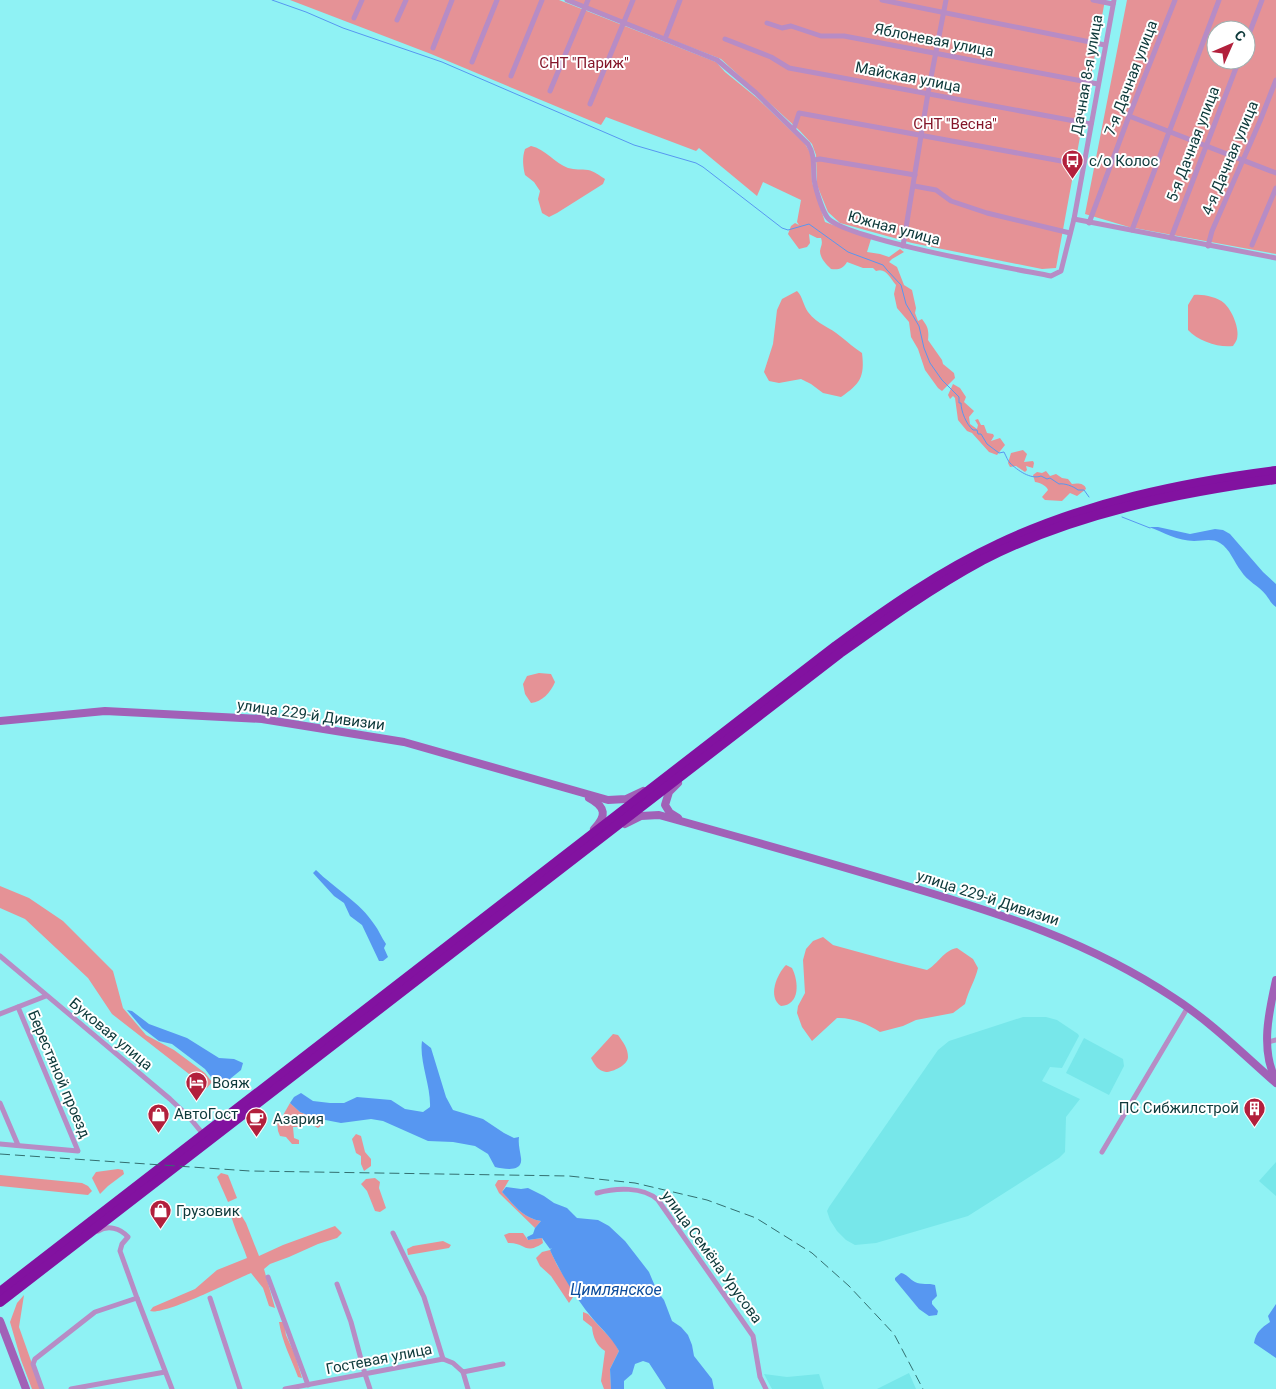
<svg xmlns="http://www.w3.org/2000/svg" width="1276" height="1389" viewBox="0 0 1276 1389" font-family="Roboto,sans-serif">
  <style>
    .built { fill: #77e7ea }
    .green { fill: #e59296; fill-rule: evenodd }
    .water { fill: #5797f1 }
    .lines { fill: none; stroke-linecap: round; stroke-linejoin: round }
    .stream { stroke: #5797f1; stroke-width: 1 }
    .street { stroke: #b78cc5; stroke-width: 5 }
    .secondary { stroke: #a161b7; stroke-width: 8 }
    .highway { stroke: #8212a0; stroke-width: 10 }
    .rail { stroke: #336f70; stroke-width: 1; stroke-dasharray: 10 5; stroke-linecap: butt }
    .labels { text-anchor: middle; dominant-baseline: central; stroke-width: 4; stroke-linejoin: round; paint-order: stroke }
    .street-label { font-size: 15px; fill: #0d393a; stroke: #fff }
    .park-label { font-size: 15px; fill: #84162a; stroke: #fff }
    .poi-label { font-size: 15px; fill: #0d393a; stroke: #fff; text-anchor: start }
    .water-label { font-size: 16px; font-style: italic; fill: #0d4d9d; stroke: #fff }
  </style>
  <rect width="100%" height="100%" fill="#8ff2f4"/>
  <!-- built -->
  <g class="built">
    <path d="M1023 1017H1046L1057 1020 1078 1034 1079 1036 1062 1068 1050 1067 1042 1081 1080 1099 1066 1117 1065 1152 1059 1158 968 1216 876 1243 855 1245 846 1240 837 1231 830 1220 827 1211 829 1207 938 1050 949 1041Z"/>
    <path d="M1084 1038 1123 1059 1124 1066 1109 1095 1066 1073Z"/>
    <path d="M1276 1162V1196L1259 1181Z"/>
    <path d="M909 1373 916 1389H877Z"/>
    <path d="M764 1374 787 1377 819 1374 824 1389H772Z"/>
  </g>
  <!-- green -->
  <g class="green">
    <path d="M290 0H559L716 62 725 72 757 98 805 144 811 154 812 182 825 222 871 239 867 252 880 254 889 257 900 249 904 252 892 259 889 262 897 267 904 285 912 290 916 308 915 313 918 321 922 319C928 327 929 330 928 340L942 360 943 364 954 373 955 378 942 391 938 388 925 370 918 349 911 337 909 322 897 308 894 294 896 285C890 278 886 267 876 271L873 268H863L847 262C843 269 838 270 831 269 826 264 820 258 820 251 821 245 823 244 821 238H817L809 234 810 243 807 247 799 249 788 234 791 226 795 223 799 225 797 222 801 200 763 182 757 196 699 148 696 151 606 117 601 125 431 54Z"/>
    <path d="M569 0H1105L1056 268 1042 269 912 243 840 223 828 212 817 185 816 155 812 144 800 131 721 59Z"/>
    <path d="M1127 0H1276V254L1129 227 1085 214ZM1216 30H1246V60H1216Z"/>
    <path d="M531 146C545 149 555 163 568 168 575 170 581 169 588 170 594 171 600 176 605 179L603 184 557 213 549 217 542 213 538 199 540 191 534 182 525 175C523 166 522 158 525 149Z"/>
    <path d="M797 291C803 297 803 305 808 312 818 325 830 327 840 336 848 342 854 348 862 353 865 377 860 384 841 397L823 393 811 384 801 379 779 383 769 381 764 372 773 344 777 310 782 299Z"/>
    <path d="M1194 295C1203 294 1217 297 1224 303 1232 310 1240 329 1237 339 1236 342 1234 344 1233 346 1219 348 1198 341 1188 330V305Z"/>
    <path d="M953 384 960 388 966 397 964 402 974 411 969 417 970 424 977 429 978 425 975 420 978 419 981 425H984L987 433 993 434 994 436 991 441 1000 438 1005 445 997 455 989 452 972 433 967 431 958 420 955 398 953 396 950 399 948 395Z"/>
    <path d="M1023 450 1027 454 1024 462 1033 461 1034 463 1033 468 1026 466 1027 470 1025 472 1016 466 1010 467 1008 463 1011 453Z"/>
    <path d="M1046 471 1050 476 1056 474 1062 478 1068 479 1072 484C1077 483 1085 483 1086 489L1077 496 1070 493 1062 501 1045 500 1042 497 1048 490C1047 486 1039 482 1035 482L1033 475 1037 472 1042 473Z"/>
    <path d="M539 673 551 674 555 682C551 692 542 702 531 703L525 694 523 684 527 676Z"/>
    <path d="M0 886 29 898 63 921 113 971 123 1008 146 1035 174 1050 205 1073 212 1082 207 1088 112 1014 88 978 25 919 0 908Z"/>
    <path d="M823 937 833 945 895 962 927 970C938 964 944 950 957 948L973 959 978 968C975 981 968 991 965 1004L953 1013 916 1020 903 1026 880 1032C868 1024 851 1017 837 1018L812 1041 802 1027 797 1013 798 1006 805 993 803 960 806 949 813 941Z"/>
    <path d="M786 965 792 968C799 982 800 1005 781 1006 767 997 777 974 786 965Z"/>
    <path d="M613 1034 618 1035C623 1042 628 1048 628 1057 628 1065 613 1072 606 1072 598 1071 594 1064 591 1058Z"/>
    <path d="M290 1103 300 1112 315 1118 322 1125 318 1128 303 1120 299 1127H293L294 1138 299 1140V1144H292L286 1137 280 1136 278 1131 277 1122 282 1117Z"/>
    <path d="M356 1134 361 1136 365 1152 371 1159V1166L364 1171 361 1164V1156L356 1153 352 1139Z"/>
    <path d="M118 1169 123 1170 124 1174 108 1186 100 1194 92 1178 96 1172Z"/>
    <path d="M221 1173 228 1175 237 1198 228 1202 217 1177Z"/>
    <path d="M0 1175 82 1183 88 1186 92 1191 88 1195 0 1186Z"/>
    <path d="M375 1178 380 1182 379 1188 386 1208 380 1212 375 1211 367 1191 361 1184 366 1179Z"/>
    <path d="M498 1180H509L502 1192C515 1206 522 1217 541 1221L535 1228 499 1193 495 1185Z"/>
    <path d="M238 1210 246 1223 259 1256 283 1245 335 1226 342 1233 337 1238 318 1244 289 1257 270 1264 264 1269 275 1308 269 1306 263 1288 251 1273C234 1280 164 1316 150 1311L153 1307 195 1289 217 1270 247 1258C242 1243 234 1228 230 1212Z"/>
    <path d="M509 1233H523L528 1240 542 1238 543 1243C524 1256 526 1242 508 1243L504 1235Z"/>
    <path d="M443 1241 451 1245 449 1248 408 1255 407 1249 413 1246Z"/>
    <path d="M550 1250 557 1265 575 1294 569 1303 551 1276 540 1266 536 1258 542 1252Z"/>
    <path d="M24 1295 19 1327 41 1389H32L21 1360 10 1322 17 1303Z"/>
    <path d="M583 1312 588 1314 614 1342 619 1351 610 1369 611 1389H604L601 1381 605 1351C596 1345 593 1337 592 1327L583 1320Z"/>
    <path d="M279 1322H284L286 1335 295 1355 302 1378 298 1377C291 1358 282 1342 279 1322Z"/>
  </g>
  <!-- water -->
  <g class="water">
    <path d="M1149 527H1158L1190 534 1215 529 1223 530 1230 534 1263 572 1276 584V607C1271 604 1270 600 1266 595 1259 586 1247 581 1241 571 1234 562 1230 549 1220 543 1212 538 1203 541 1194 541 1178 541 1163 532 1149 527Z"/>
    <path d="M316 870C334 888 361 903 374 924 379 930 381 937 386 944L384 948 388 957 383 961H379L362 925 350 916 344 903 334 896 313 873Z"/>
    <path d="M127 1010 132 1011 149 1024 187 1038 219 1058 234 1059 243 1063 241 1070 225 1083 214 1081 205 1069 172 1044 159 1041 142 1028Z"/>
    <path d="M422 1041 431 1048 446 1097 453 1110 483 1119 504 1133 514 1138 519 1137C518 1145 520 1150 521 1158 523 1173 504 1169 495 1167L488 1154 475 1146 453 1142 428 1141 383 1121 371 1119 341 1123 315 1118 300 1112 290 1103 294 1097 301 1093 313 1101 330 1103H344L357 1097 391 1100 405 1109 423 1112 430 1107C431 1086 419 1061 422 1041Z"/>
    <path d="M506 1187 521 1189 528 1188 544 1196 554 1203 567 1208 577 1218 598 1220 609 1226 625 1241 649 1272 657 1291 664 1300 672 1321 681 1327 688 1335 692 1345 694 1356 712 1379 714 1389H666L649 1363 643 1361 635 1364 632 1374 624 1381V1389H611L610 1369 619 1351C611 1336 599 1327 589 1314 575 1297 559 1270 550 1250L552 1248 550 1249 542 1238 528 1240 527 1237 533 1234 535 1228 541 1221C522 1217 515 1206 502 1192Z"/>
    <path d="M901 1273C907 1274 909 1279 915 1282 921 1285 929 1283 935 1285L937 1296 932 1301V1304L938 1311 937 1315 929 1316 919 1309 895 1280V1278Z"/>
    <path d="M1276 1304V1358L1254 1343C1256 1332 1261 1328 1270 1322L1268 1316Z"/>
  </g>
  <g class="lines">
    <!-- stream -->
    <g class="stream">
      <path d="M272 0 306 12 343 28 442 62 634 145 696 163 703 167 782 228 788 230 809 224 848 252 883 265 887 270 901 285 906 304 919 326 924 348 930 363 942 380 959 397V403H961C961 411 966 424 973 430H977L978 434H981L987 444 999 453 1004 452C1006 456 1008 461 1010 463 1017 470 1031 480 1041 476L1047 479 1050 478 1059 484C1064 483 1073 486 1078 490H1084L1089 497"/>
      <path d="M1122 517 1150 528"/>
    </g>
    <!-- street -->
    <g class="street">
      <path d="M567 0 717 60 756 93 808 144C815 155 813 165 814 177 814 185 822 210 827 217 842 239 1016 269 1051 276L1061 271 1074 219 1114 0"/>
      <path d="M882 0 1105 45"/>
      <path d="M1093 0 1113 4"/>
      <path d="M354 18 362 0"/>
      <path d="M397 20 406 0"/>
      <path d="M767 23 782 28 791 26 821 36H844L1098 84"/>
      <path d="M665 39 680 0"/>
      <path d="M725 39 771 57 789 68 1091 124"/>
      <path d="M1246 42 1262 0"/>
      <path d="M433 48 452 0"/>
      <path d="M472 62 497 0"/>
      <path d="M511 76 542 0"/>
      <path d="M550 91 588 0"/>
      <path d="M590 104 633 0"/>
      <path d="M1129 116 1276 173"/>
      <path d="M794 128 799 113 1083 165"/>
      <path d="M814 160 820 159 915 175"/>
      <path d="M914 186 936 190 951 201 987 213 1070 233"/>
      <path d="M1074 219 1276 258"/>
      <path d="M1089 223 1129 116 1175 0"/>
      <path d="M1132 230 1219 0"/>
      <path d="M1171 238 1239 60"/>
      <path d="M1252 245 1276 188"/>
      <path d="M903 246 928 93 946 0"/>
      <path d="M1208 246 1212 231 1260 121 1276 80"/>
      <path d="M0 956 170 1099 189 1117 203 1134"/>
      <path d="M0 1014 46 996"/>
      <path d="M1268 1042 1276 1040"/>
      <path d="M0 1103 18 1145"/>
      <path d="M0 1144 78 1151 18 1007"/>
      <path d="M1102 1152 1188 1007"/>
      <path d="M597 1193C615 1188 643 1186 658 1200L753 1336 760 1377 766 1389"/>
      <path d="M393 1233 424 1297 443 1359"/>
      <path d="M268 1277 308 1385"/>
      <path d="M337 1284 351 1322 365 1374 370 1389"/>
      <path d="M137 1298 172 1389"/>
      <path d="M210 1298 240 1389"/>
      <path d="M463 1372 468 1389"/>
      <path d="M42 1389 33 1364 35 1359 95 1312 137 1298 120 1251 122 1244 128 1237C120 1228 108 1225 98 1231"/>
      <path d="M71 1389 165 1372"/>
      <path d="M285 1389 443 1359 453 1363 463 1372 503 1364"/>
    </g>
    <!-- secondary -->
    <g class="secondary">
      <path d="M0 721 105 711 262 719 404 742 608 800 626 799 643 791"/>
      <path d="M678 783 669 792 665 805 670 813 678 818"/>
      <path d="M589 798C606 807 607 816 594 829"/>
      <path d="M625 824 641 816 659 815C742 838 824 861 907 886 1002 914 1090 942 1174 998 1211 1022 1243 1054 1276 1083"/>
      <path d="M1276 980C1269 1011 1260 1050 1276 1080"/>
      <path d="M0 1321 26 1389"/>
    </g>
    <!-- highway -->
    <g class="highway">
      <path d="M0 1292 836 646C888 608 941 571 999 544 1086 503 1181 483 1276 471"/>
      <path d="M0 1302 840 653C886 620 932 587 982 560 1074 513 1175 493 1276 479"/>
    </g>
    <!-- rail -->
    <path class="rail" d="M0 1154 250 1171 569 1176 635 1183 707 1200 756 1218 812 1253 849 1286 894 1334 923 1389"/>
  </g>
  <!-- icons -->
  <defs>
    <symbol id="bus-pin" viewBox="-11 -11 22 30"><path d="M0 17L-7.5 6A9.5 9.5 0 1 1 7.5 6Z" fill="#b2203c" stroke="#fff"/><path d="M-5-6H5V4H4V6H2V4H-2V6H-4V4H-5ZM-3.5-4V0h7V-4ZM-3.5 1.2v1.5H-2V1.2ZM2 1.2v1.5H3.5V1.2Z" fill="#fff"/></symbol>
    <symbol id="hotel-pin" viewBox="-11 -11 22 30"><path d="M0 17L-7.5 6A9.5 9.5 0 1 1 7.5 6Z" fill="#b2203c" stroke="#fff"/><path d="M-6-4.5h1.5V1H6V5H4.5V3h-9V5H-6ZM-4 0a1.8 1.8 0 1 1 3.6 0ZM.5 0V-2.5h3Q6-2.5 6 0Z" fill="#fff"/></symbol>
    <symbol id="building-pin" viewBox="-11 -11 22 30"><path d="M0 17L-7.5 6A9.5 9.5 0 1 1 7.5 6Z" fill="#b2203c" stroke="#fff"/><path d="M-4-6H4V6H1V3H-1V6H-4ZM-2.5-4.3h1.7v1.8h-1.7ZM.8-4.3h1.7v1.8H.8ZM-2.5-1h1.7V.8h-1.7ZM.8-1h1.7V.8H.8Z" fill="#fff"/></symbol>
    <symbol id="shop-pin" viewBox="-11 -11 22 30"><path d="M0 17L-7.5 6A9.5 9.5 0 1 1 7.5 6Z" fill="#b2203c" stroke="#fff"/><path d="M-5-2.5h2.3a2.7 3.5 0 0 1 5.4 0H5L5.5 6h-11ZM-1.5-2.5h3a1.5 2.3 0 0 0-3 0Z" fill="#fff"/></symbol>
    <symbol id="cafe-pin" viewBox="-11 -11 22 30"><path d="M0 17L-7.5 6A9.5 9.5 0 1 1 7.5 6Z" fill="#b2203c" stroke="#fff"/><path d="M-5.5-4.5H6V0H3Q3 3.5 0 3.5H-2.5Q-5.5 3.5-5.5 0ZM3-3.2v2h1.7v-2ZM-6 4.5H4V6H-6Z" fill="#fff"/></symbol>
  </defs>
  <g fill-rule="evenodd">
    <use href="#bus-pin" x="1060" y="148" width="25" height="34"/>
    <use href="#hotel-pin" x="184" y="1070" width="25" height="34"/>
    <use href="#building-pin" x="1242" y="1096" width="25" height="34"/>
    <use href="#shop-pin" x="146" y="1102" width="25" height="34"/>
    <use href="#cafe-pin" x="244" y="1106" width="25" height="34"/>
    <use href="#shop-pin" x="148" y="1198" width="25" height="34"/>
  </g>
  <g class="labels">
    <!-- street labels -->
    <g class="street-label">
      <text transform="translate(934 40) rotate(11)">Яблоневая улица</text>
      <text transform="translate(1087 75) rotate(-80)">Дачная 8-я улица</text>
      <text transform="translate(908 77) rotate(11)">Майская улица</text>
      <text transform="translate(1131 78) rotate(-69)">7-я Дачная улица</text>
      <text transform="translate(1193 144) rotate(-69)">5-я Дачная улица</text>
      <text transform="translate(1230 158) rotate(-67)">4-я Дачная улица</text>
      <text transform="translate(894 228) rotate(15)">Южная улица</text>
      <text transform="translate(311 715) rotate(8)">улица 229-й Дивизии</text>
      <text transform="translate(988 898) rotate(18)">улица 229-й Дивизии</text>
      <text transform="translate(111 1034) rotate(40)">Буковая улица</text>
      <text transform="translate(59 1074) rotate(67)">Берестяной проезд</text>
      <text transform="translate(712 1257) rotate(54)">улица Семёна Урусова</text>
      <text transform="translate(379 1359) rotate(-11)">Гостевая улица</text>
    </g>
    <!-- park labels -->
    <g class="park-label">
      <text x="584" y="63">СНТ "Париж"</text>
      <text x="955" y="124">СНТ "Весна"</text>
    </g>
    <!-- poi labels -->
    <g class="poi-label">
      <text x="1089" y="161">с/о Колос</text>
      <text x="212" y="1083">Вояж</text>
      <text x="1239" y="1108" text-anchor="end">ПС Сибжилстрой</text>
      <text x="174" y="1114">АвтоГост</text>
      <text x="273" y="1119">Азария</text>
      <text x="176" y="1211">Грузовик</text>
    </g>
    <!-- water labels -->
    <g class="water-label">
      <text x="616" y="1289">Цимлянское</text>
    </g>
  </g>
  <!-- north arrow -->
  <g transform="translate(1231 45) rotate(45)"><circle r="24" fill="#ffffff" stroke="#9eb0b0"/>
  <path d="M0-4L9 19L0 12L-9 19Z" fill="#b2203c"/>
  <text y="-8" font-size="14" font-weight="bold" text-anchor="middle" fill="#0d393a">С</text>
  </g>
</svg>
